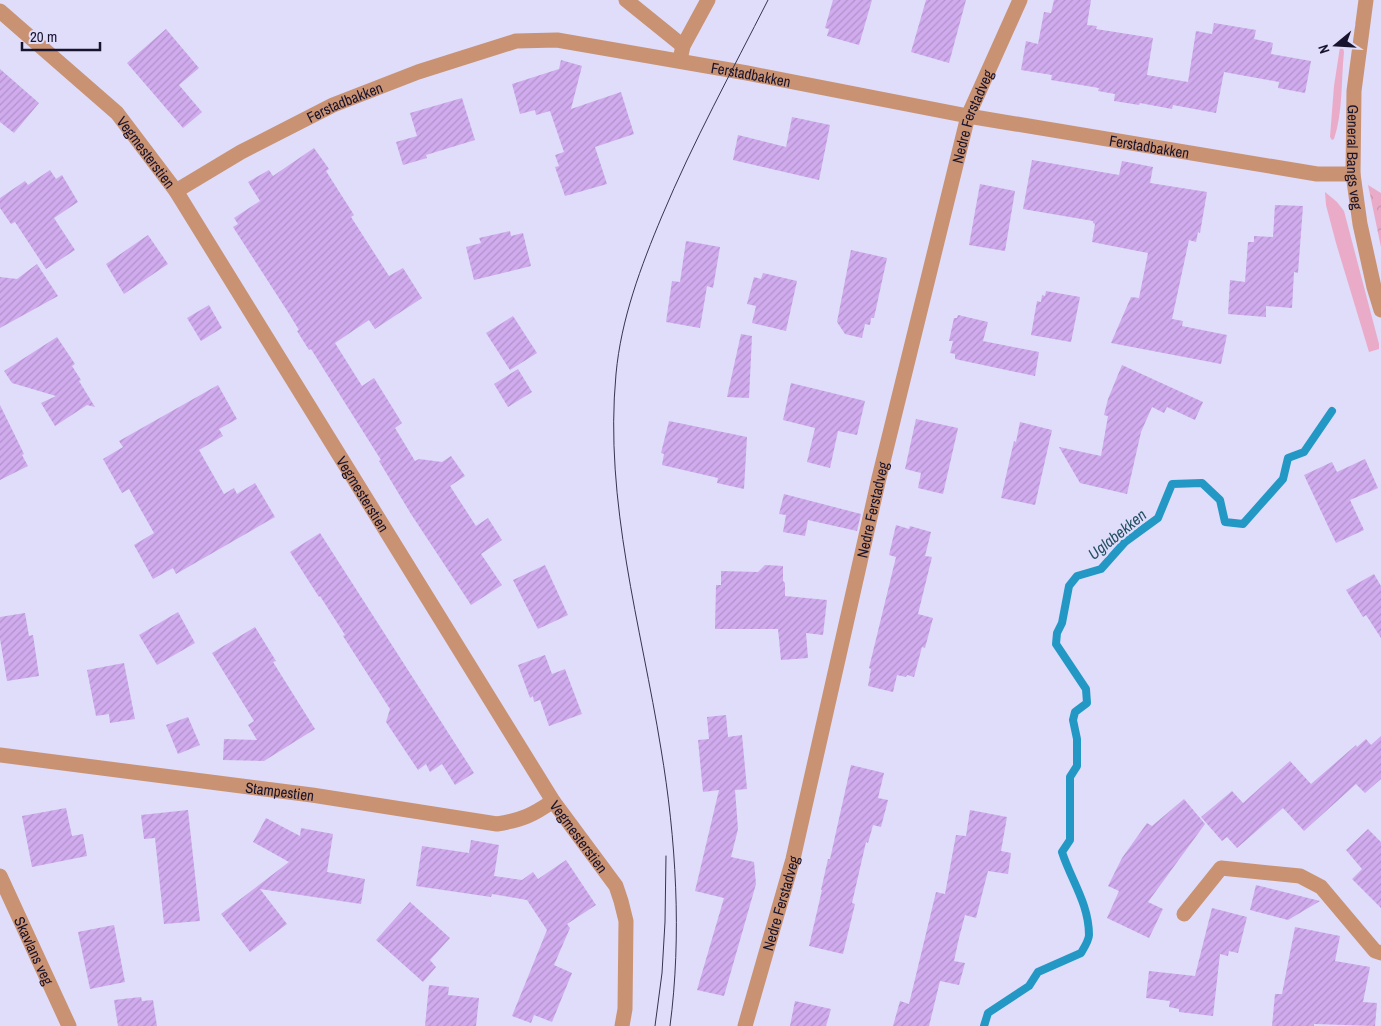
<svg xmlns="http://www.w3.org/2000/svg" width="1381" height="1026" viewBox="0 0 1381 1026" font-family="'Archivo Narrow',sans-serif">
  <style>
    .green { fill: #eaabc8 }
    .forest { fill: url(#forest-crowns) }
    .lines { fill: none; stroke-linecap: round; stroke-linejoin: round }
    .stream { stroke: #2398c5; stroke-width: 8 }
    .building { fill: url(#building-hatch) }
    .minor { stroke: #c99273; stroke-width: 15 }
    .tertiary { stroke: #c99273; stroke-width: 15 }
    .tram { stroke: #38334e; stroke-width: 1 }
    .labels { text-anchor: middle; dominant-baseline: central; stroke-width: 4.5; stroke-linejoin: round; paint-order: stroke }
    .street-label { font-size: 15px; fill: #19142e; stroke: #dfddfa }
    .water-label { font-size: 16px; font-style: italic; fill: #235064; stroke: #dfddfa }
  </style>
  <defs>
    <pattern id="forest-crowns" width="20" height="18" patternUnits="userSpaceOnUse" patternTransform="scale(1.25)"><rect width="20" height="18" fill="#eaabc8"/><path d="M2 6a3 3 0 1 1 6 0M12 15a3 3 0 1 1 6 0" fill="none" stroke="#c892ac"/></pattern>
    <pattern id="building-hatch" width="6" height="6" patternUnits="userSpaceOnUse" patternTransform="scale(1.25)"><rect width="6" height="6" fill="#d0abed"/><path d="M-1 1l2-2M0 6l6-6M5 7l2-2" fill="none" stroke="#b292cc"/></pattern>
  </defs>
  <rect width="100%" height="100%" fill="#dfddfa"/>
  <!-- green -->
  <g class="green">
    <path d="M1340 47 1343 48 1344 52C1341 80 1343 112 1334 139L1332 140 1330 137 1334 86Z"/>
    <path d="M1325 192 1337 202 1344 211 1379 344V349L1369 352 1336 243 1326 205Z"/>
  </g>
  <!-- forest -->
  <path class="forest" d="M1368 185 1381 193V247Z"/>
  <g class="lines">
    <!-- stream -->
    <path class="stream" d="M984 1026 988 1013 1029 986 1038 972 1081 953C1084 948 1089 940 1089 935 1089 904 1071 880 1062 852L1070 840V777L1077 766V739L1073 720 1075 712 1087 703 1086 689 1056 644 1057 633 1062 623 1069 586 1077 576 1101 569 1125 542 1158 518 1172 484 1202 483 1220 500 1225 522 1243 524 1283 479 1288 458 1304 452 1332 411"/>
  </g>
  <!-- building -->
  <g class="building">
    <path d="M833 0H872L859 45 827 36 829 29 825 28Z"/>
    <path d="M926 0H966L949 63 911 52Z"/>
    <path d="M1054 0H1091L1087 25 1097 26 1096 29 1153 38 1147 75 1188 82 1196 31 1212 34 1214 23 1256 30 1254 39 1273 43 1271 54 1311 61 1305 93 1278 88 1279 82 1224 72 1216 113 1173 105 1172 109 1140 103 1139 105 1114 101 1115 94 1098 91 1099 88 1051 80 1052 75 1021 70 1026 41 1038 44 1044 12 1051 13Z"/>
    <path d="M166 29 199 68 179 85 202 112 183 128 127 63Z"/>
    <path d="M561 60 582 66 571 109 621 92 634 134 595 147 607 184 565 196 555 167 559 166 555 155 564 152 550 111 536 115 535 110 520 114 512 84 559 69Z"/>
    <path d="M0 69 39 103 14 133 0 122Z"/>
    <path d="M462 98 475 140 426 155 427 158 403 165 396 142 417 136 410 113Z"/>
    <path d="M792 117 830 125 819 180 733 160 738 135 786 147Z"/>
    <path d="M314 148 329 169 326 171 354 215 351 217 389 276 403 268 422 298 375 329 369 320 335 343 362 386 374 378 402 423 395 428 415 461 419 459 442 462 451 456 465 476 450 486 476 526 488 518 502 540 481 554 502 585 471 605 411 514 379 461 381 460 311 349 309 350 297 331 299 330 286 309 233 227 238 224 234 218 260 201 248 182 269 170 273 176Z"/>
    <path d="M1032 160 1119 175 1122 161 1153 167 1150 183 1207 192 1200 233 1198 232 1196 242 1189 240 1172 319 1183 321 1182 326 1227 335 1221 364 1111 343 1131 297 1139 298 1148 253 1092 242 1095 224 1093 223V221L1023 209Z"/>
    <path d="M50 170 56 179 62 175 78 202 54 218 75 250 46 269 15 222 11 224 0 208V198L25 181 28 185Z"/>
    <path d="M980 184 1015 191 1005 251 969 245Z"/>
    <path d="M1275 205 1303 206 1298 273 1294 272 1292 308 1266 306V317L1228 314 1230 280 1245 282 1248 242H1254V236L1273 237Z"/>
    <path d="M510 231 511 236 523 233 531 266 474 280 466 247 481 243 479 238Z"/>
    <path d="M148 235 168 264 124 294 106 264Z"/>
    <path d="M686 241 720 247 713 288 707 286 700 328 666 322 672 281 680 282Z"/>
    <path d="M851 250 887 258 874 318H871L870 325 865 324 862 338 845 334 837 322Z"/>
    <path d="M37 264 58 296 0 328V277L17 279Z"/>
    <path d="M763 273 797 281 786 331 752 323 756 306 747 304 754 277 761 279Z"/>
    <path d="M1046 291 1080 297 1071 342 1031 335 1037 301 1041 302 1042 295 1045 296Z"/>
    <path d="M209 305 222 328 201 341 187 318Z"/>
    <path d="M958 315 988 322 983 341 1039 352 1035 376 955 359V354L950 353 953 341H949L954 318H957Z"/>
    <path d="M513 316 537 353 510 370 486 333Z"/>
    <path d="M741 334 752 336 749 398 727 397Z"/>
    <path d="M57 337 75 364 72 366 81 380 79 381 95 407 87 405 55 426 41 403 56 396 12 383 4 371Z"/>
    <path d="M1122 365 1203 402 1195 420 1167 407 1164 413 1152 407 1141 432 1127 494 1080 483 1059 447 1101 456 1108 416 1104 415 1108 399Z"/>
    <path d="M518 369 532 392 508 407 494 384Z"/>
    <path d="M791 383 865 401 857 435 838 431 830 468 807 462 815 428 783 420Z"/>
    <path d="M218 385 237 419 219 429 223 436 199 450 224 494 234 488 237 494 255 483 275 517 176 574 173 568 153 579 134 545 154 533 129 489 122 493 103 459 123 447 119 441Z"/>
    <path d="M0 405 24 454 22 455 28 466 0 480Z"/>
    <path d="M916 419 958 428 943 494 918 488 921 473 905 469Z"/>
    <path d="M669 421 747 437 744 489 717 483 718 478 662 465 664 454 661 453Z"/>
    <path d="M1020 422 1052 430 1035 505 1001 498 1014 441 1016 442Z"/>
    <path d="M1365 459 1378 488 1350 500 1364 530 1336 543 1304 475 1332 462 1337 472Z"/>
    <path d="M784 494 861 514 857 531 808 520 805 536 783 532 786 515 779 514Z"/>
    <path d="M896 525 909 529 910 526 931 532 925 556 932 557 918 614 933 618 925 648 922 647 914 677 907 675 906 677 897 675 893 692 868 686 871 669 869 668 896 557 889 555Z"/>
    <path d="M320 533 474 773 455 785 442 764 430 772 426 764 418 770 386 722 390 709 343 636 345 635 320 596 319 597 290 552Z"/>
    <path d="M545 565 568 615 538 629 513 580Z"/>
    <path d="M765 565 783 566V581L785 583V596L827 600 823 635 806 633 808 658 781 660 778 629H715L716 585H721V571L758 572Z"/>
    <path d="M1374 574 1381 586V638L1366 615 1363 617 1346 590Z"/>
    <path d="M178 612 195 643 157 665 139 635Z"/>
    <path d="M25 613 29 636 33 635 39 676 7 681 0 639V617Z"/>
    <path d="M255 627 276 661 273 662 315 729 264 761 223 760 224 739 257 740 248 725 254 721 212 653Z"/>
    <path d="M545 655 552 674 565 669 582 714 549 726 540 700 534 702 533 696 530 698 518 665Z"/>
    <path d="M124 663 135 719 110 723 109 714 96 716 87 670Z"/>
    <path d="M726 715 728 737 742 735 747 789 735 790 738 829 731 857 754 862 756 884 724 996 697 990 724 898 695 891 719 790 703 792 698 740 709 739 707 717Z"/>
    <path d="M188 717 200 745 178 754 166 725Z"/>
    <path d="M1381 736V779L1365 793 1356 784 1304 831 1283 808 1237 848 1227 837 1222 841 1201 817 1232 791 1243 803 1290 761 1311 784 1356 745 1357 747 1366 739 1371 745Z"/>
    <path d="M851 765 884 773 878 798 888 800 881 827 873 825 868 843 866 842 852 903 855 904 843 954 809 946 822 890H821L828 859H830Z"/>
    <path d="M1184 799 1205 824 1148 902 1163 909 1149 938 1107 918 1119 891 1108 886 1122 858 1147 823 1152 826Z"/>
    <path d="M66 808 72 836 83 834 87 856 32 867 22 816Z"/>
    <path d="M188 810 200 921 164 924 155 838 144 839 141 815Z"/>
    <path d="M970 810 1007 817 1001 851 1011 853 1008 874 988 871 976 918 965 915 959 938 954 961 965 963 959 985 940 981 929 1026H893L900 1001 909 1004 936 892 945 894 956 835 966 836Z"/>
    <path d="M266 818 300 836 301 828 333 834 327 872 365 879 361 904 260 889 287 924 250 952 221 914 289 862 253 842Z"/>
    <path d="M1368 829 1381 842V908L1352 879 1362 869 1346 850Z"/>
    <path d="M471 840 499 845 494 876 522 880 533 872 538 879 566 860 596 905 567 924 570 928 554 965 572 973 552 1022 534 1015 531 1023 512 1016 547 930 527 900 492 894 491 897 416 886 422 846 469 853Z"/>
    <path d="M1256 885 1320 901 1288 920 1250 910Z"/>
    <path d="M410 902 450 938 430 960 436 967 423 982 376 940Z"/>
    <path d="M1212 908 1247 917 1238 953 1229 951 1228 956 1220 954 1213 1016 1179 1012V1009L1169 1007 1170 1001 1146 998 1149 971 1195 976Z"/>
    <path d="M114 925 125 982 90 989 78 932Z"/>
    <path d="M1295 927 1340 936 1335 961 1370 967 1363 1002 1377 1003 1375 1026 1314 1024V1026H1272L1275 994H1282Z"/>
    <path d="M429 985 449 987 448 995 479 998 476 1026H425Z"/>
    <path d="M141 997 142 1001 153 1000 157 1026H118L114 1000Z"/>
    <path d="M795 1001 831 1009 826 1026H790Z"/>
  </g>
  <g class="lines">
    <!-- minor -->
    <g class="minor">
      <path d="M626 0 683 46"/>
      <path id="s1" d="M0 11 117 113 176 191 553 801 616 886 621 901 626 921 625 1009 622 1026"/>
      <path d="M681 55 683 46 708 0"/>
      <path id="s2" d="M176 191 241 152 333 105 418 72 516 41 557 40 747 73 968 116 1317 174H1353"/>
      <path id="s3" d="M0 755 312 795 497 824C522 820 533 815 553 801"/>
      <path id="s4" d="M0 876 69 1026"/>
      <path d="M1184 914 1221 868 1300 876 1321 887 1375 951 1381 953"/>
      <path id="s5" d="M745 1026 793 859 879 478 968 116 1020 0"/>
    </g>
    <!-- tertiary -->
    <path class="tertiary" id="s6" d="M1366 0 1354 91 1353 174 1360 224 1374 287 1381 310"/>
    <!-- tram -->
    <g class="tram">
      <path d="M655 1026 662 973 665 922 666 856"/>
      <path d="M670 1026C682 936 676 838 661 749 641 625 604 502 616 374 621 319 641 266 662 216 693 142 732 71 768 0"/>
    </g>
  </g>
  <g class="labels">
    <!-- street labels -->
    <g class="street-label">
      <text stroke="none"><textPath href="#s2" startOffset="611">Ferstadbakken</textPath></text>
      <text stroke="none"><textPath href="#s2" startOffset="191">Ferstadbakken</textPath></text>
      <text stroke="none"><textPath href="#s5" startOffset="938">Nedre Ferstadveg</textPath></text>
      <text stroke="none"><textPath href="#s2" startOffset="1016">Ferstadbakken</textPath></text>
      <text stroke="none"><textPath href="#s1" startOffset="204">Vegmesterstien</textPath></text>
      <text stroke="none"><textPath href="#s6" startOffset="158">General Bangs veg</textPath></text>
      <text stroke="none"><textPath href="#s1" startOffset="609">Vegmesterstien</textPath></text>
      <text stroke="none"><textPath href="#s5" startOffset="532">Nedre Ferstadveg</textPath></text>
      <text stroke="none"><textPath href="#s3" startOffset="282">Stampestien</textPath></text>
      <text stroke="none"><textPath href="#s1" startOffset="1014">Vegmesterstien</textPath></text>
      <text stroke="none"><textPath href="#s5" startOffset="128">Nedre Ferstadveg</textPath></text>
      <text stroke="none"><textPath href="#s4" startOffset="82">Skavlans veg</textPath></text>
    </g>
    <!-- water labels -->
    <g class="water-label">
      <text transform="translate(1117 534) rotate(-39)">Uglabekken</text>
    </g>
  </g>
  <!-- north arrow -->
  <g transform="translate(1336 45) rotate(252)" stroke="#dfddfa" stroke-width="4" paint-order="stroke">
  <path d="M0-4L9 19L0 12L-9 19Z" fill="#19142e"/>
  <text y="-8" font-size="14" font-weight="bold" text-anchor="middle" fill="#19142e">N</text>
  </g>
  <!-- scale -->
  <path d="M22 42v8h78v-8" fill="none" stroke="#19142e" stroke-width="2.5"/>
  <text x="30" y="42" font-size="15" fill="#19142e" stroke="#dfddfa" stroke-width="4" paint-order="stroke">20 m</text>
</svg>
